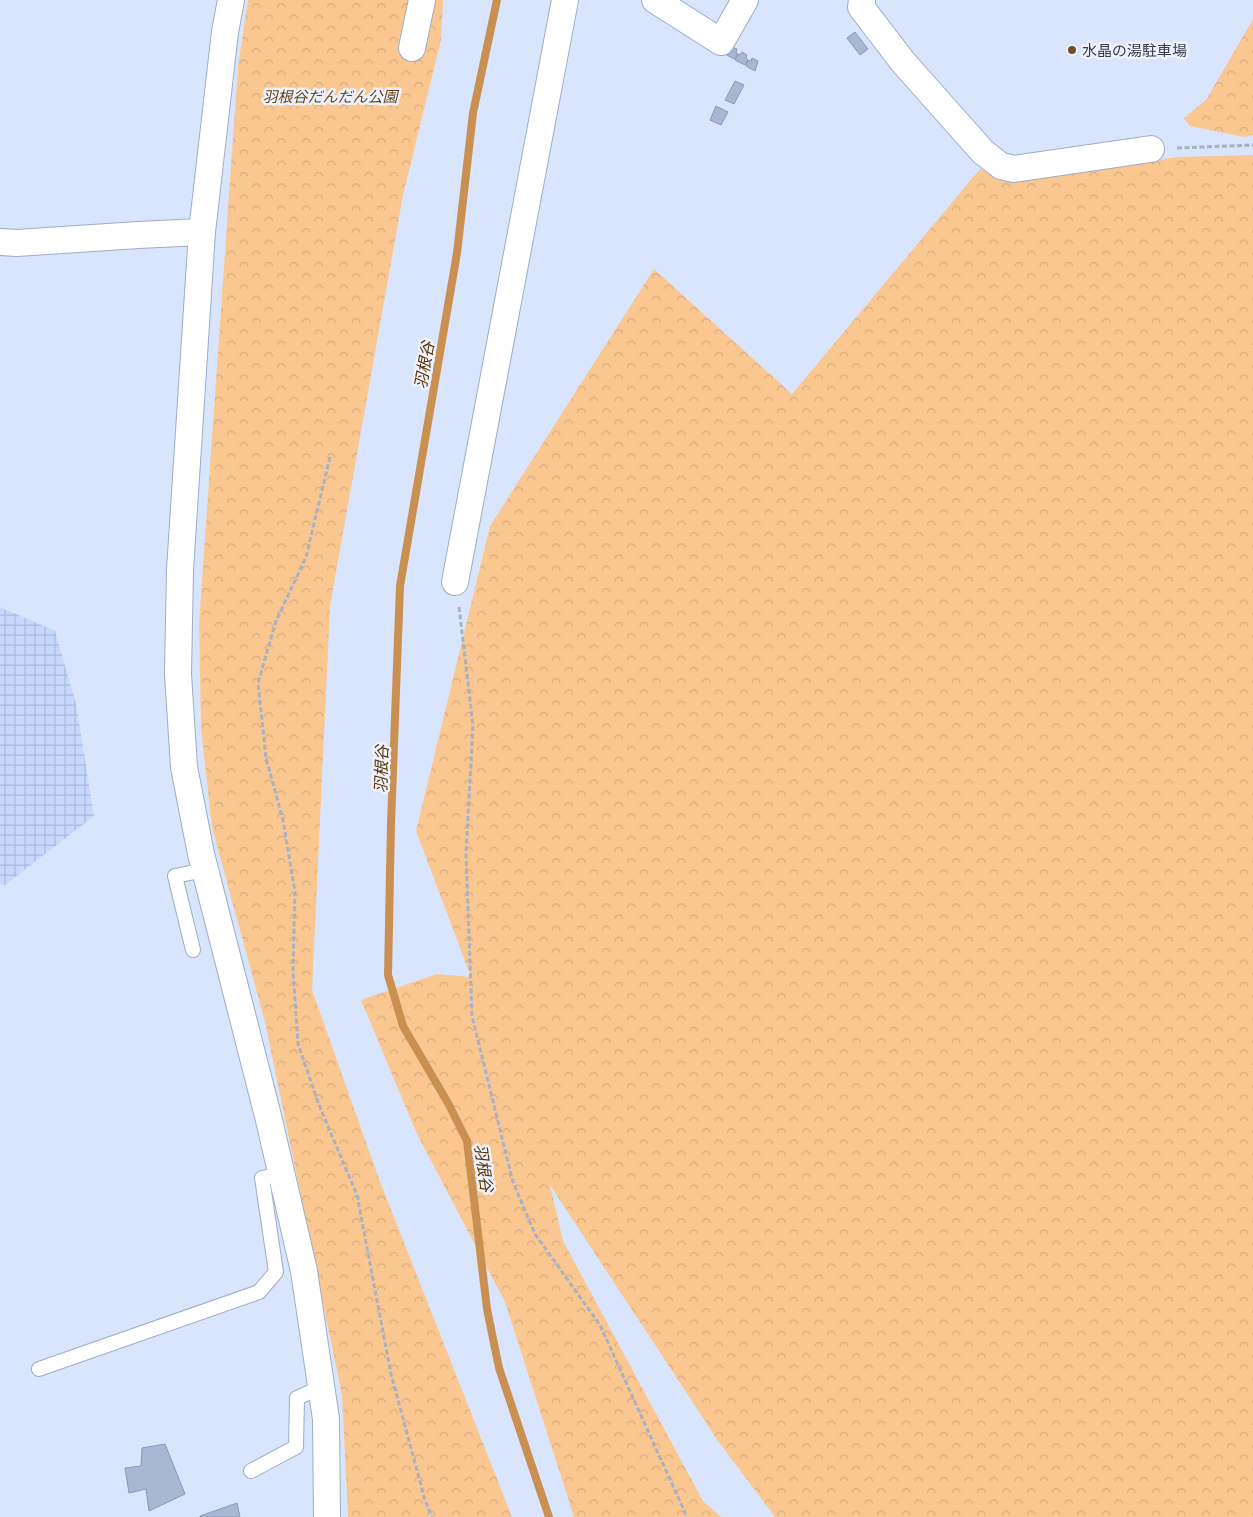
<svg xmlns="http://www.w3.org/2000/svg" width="1253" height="1517" viewBox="0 0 1253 1517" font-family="'Libre Baskerville','Noto Sans JP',serif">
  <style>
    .industrial { fill: url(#industrial-grid) }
    .forest { fill: url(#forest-crowns) }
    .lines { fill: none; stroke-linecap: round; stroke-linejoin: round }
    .stream { stroke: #c99052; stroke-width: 8 }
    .building { fill: #a8b7d4; stroke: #8a98b4 }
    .lane-casing { stroke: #9eacc9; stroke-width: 16 }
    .street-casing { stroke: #9eacc9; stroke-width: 28 }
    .path { stroke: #a8b2c6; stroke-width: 3; stroke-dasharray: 5 2.5; stroke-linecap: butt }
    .lane { stroke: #fff; stroke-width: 14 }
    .street { stroke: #fff; stroke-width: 26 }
    .poi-dot { fill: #724f28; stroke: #ecf2fe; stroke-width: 2 }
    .labels { text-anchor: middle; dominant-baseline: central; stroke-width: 5; stroke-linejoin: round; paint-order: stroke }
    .poi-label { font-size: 15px; fill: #363c48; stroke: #ecf2fe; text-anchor: start }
    .park-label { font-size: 15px; font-style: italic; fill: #6b4415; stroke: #ecf2fe }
    .water-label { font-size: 16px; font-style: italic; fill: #593300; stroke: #ecf2fe }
  </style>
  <defs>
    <pattern id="industrial-grid" width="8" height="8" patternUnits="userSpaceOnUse" patternTransform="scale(1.25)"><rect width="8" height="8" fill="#c6d8fd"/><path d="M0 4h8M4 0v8" fill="none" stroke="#abbada"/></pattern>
    <pattern id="forest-crowns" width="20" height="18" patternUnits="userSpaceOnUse" patternTransform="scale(1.25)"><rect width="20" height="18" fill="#fbc791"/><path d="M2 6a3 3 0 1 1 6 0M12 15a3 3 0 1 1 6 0" fill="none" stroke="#d8ac7f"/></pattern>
  </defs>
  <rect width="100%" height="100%" fill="#d9e5fd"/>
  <!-- industrial -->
  <path class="industrial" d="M0 607 55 631 76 704 94 816 5 885 0 884Z"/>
  <!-- forest -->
  <g class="forest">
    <path d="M248 0H443L441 40 403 195 330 606 312 990 379 1179 512 1517H348L342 1395 265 1022 212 827 201 728 199 624 238 66Z"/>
    <path d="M1253 19V135L1244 137 1190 126 1184 118 1206 100Z"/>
    <path d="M1253 155V1517H775L718 1441 550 1185 563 1241 703 1501 721 1517H574L505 1302 417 1134 361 1000 437 974 471 977 416 831 490 526 654 269 792 394 980 169 1015 178 1178 157Z"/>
  </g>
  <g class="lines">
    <!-- stream -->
    <path class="stream" d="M497 0 473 113 457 253 400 586 391 823 388 975 403 1026 448 1103 467 1141 487 1309 499 1368 549 1517"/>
  </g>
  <!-- building -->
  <g class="building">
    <path d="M855 32 868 49 860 55 847 38Z"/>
    <path d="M732 47 737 49 736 53 738 54 734 59 725 54Z"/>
    <path d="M742 52 747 55 746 58 748 60 745 65 735 60 738 54 740 55Z"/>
    <path d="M752 58 758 61 755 71 746 66 748 60 751 61Z"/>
    <path d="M735 81 744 85 734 104 725 100Z"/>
    <path d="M716 106 728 112 721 125 710 120Z"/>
    <path d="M165 1444 185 1494 149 1511 146 1489 129 1493 125 1468 141 1466 142 1448Z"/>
    <path d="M237 1503 240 1517H200V1516Z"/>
  </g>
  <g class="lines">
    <defs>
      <g id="lane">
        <path d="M193 950 175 876 205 870"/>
        <path d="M39 1369 259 1292 276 1272 262 1178 281 1174"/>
        <path d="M251 1471 296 1447 297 1398 321 1387"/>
      </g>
      <g id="street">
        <path d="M231 0 225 32 202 232 180 570 178 674 184 767 201 854 269 1120 304 1271 326 1419 327 1517"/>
        <path d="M655 0 721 42 745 0"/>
        <path d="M862 0 861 7 903 62 983 152 1001 166 1014 169 1151 149"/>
        <path d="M412 48 422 0"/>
        <path d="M0 242 17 243 138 235 202 232"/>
        <path d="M455 582 565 0"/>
      </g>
    </defs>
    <!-- lane casing -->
    <use href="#lane" class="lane-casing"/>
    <!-- street casing -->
    <use href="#street" class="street-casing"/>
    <!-- path -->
    <g class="path">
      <path d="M1177 148 1253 145"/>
      <path d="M330 457 306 557 276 621 258 683 266 758 283 820 295 892 293 970 298 1044 319 1105 357 1195 391 1374 425 1500 432 1517"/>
      <path d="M459 607 473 725 466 854 472 1016 513 1182 535 1234 600 1325 687 1517"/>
    </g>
    <!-- lane -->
    <use href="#lane" class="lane"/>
    <!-- street -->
    <use href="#street" class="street"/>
  </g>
  <!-- markers -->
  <circle class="poi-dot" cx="1072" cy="50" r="5"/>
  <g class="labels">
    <!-- poi labels -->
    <g class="poi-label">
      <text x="1082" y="50">水晶の湯駐車場</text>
    </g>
    <!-- park labels -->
    <g class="park-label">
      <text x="330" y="96">羽根谷だんだん公園</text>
    </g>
    <!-- water labels -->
    <g class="water-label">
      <text transform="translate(424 365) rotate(-80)">羽根谷</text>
      <text transform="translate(381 769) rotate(-88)">羽根谷</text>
      <text transform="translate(484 1168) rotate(82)">羽根谷</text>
    </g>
  </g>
</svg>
